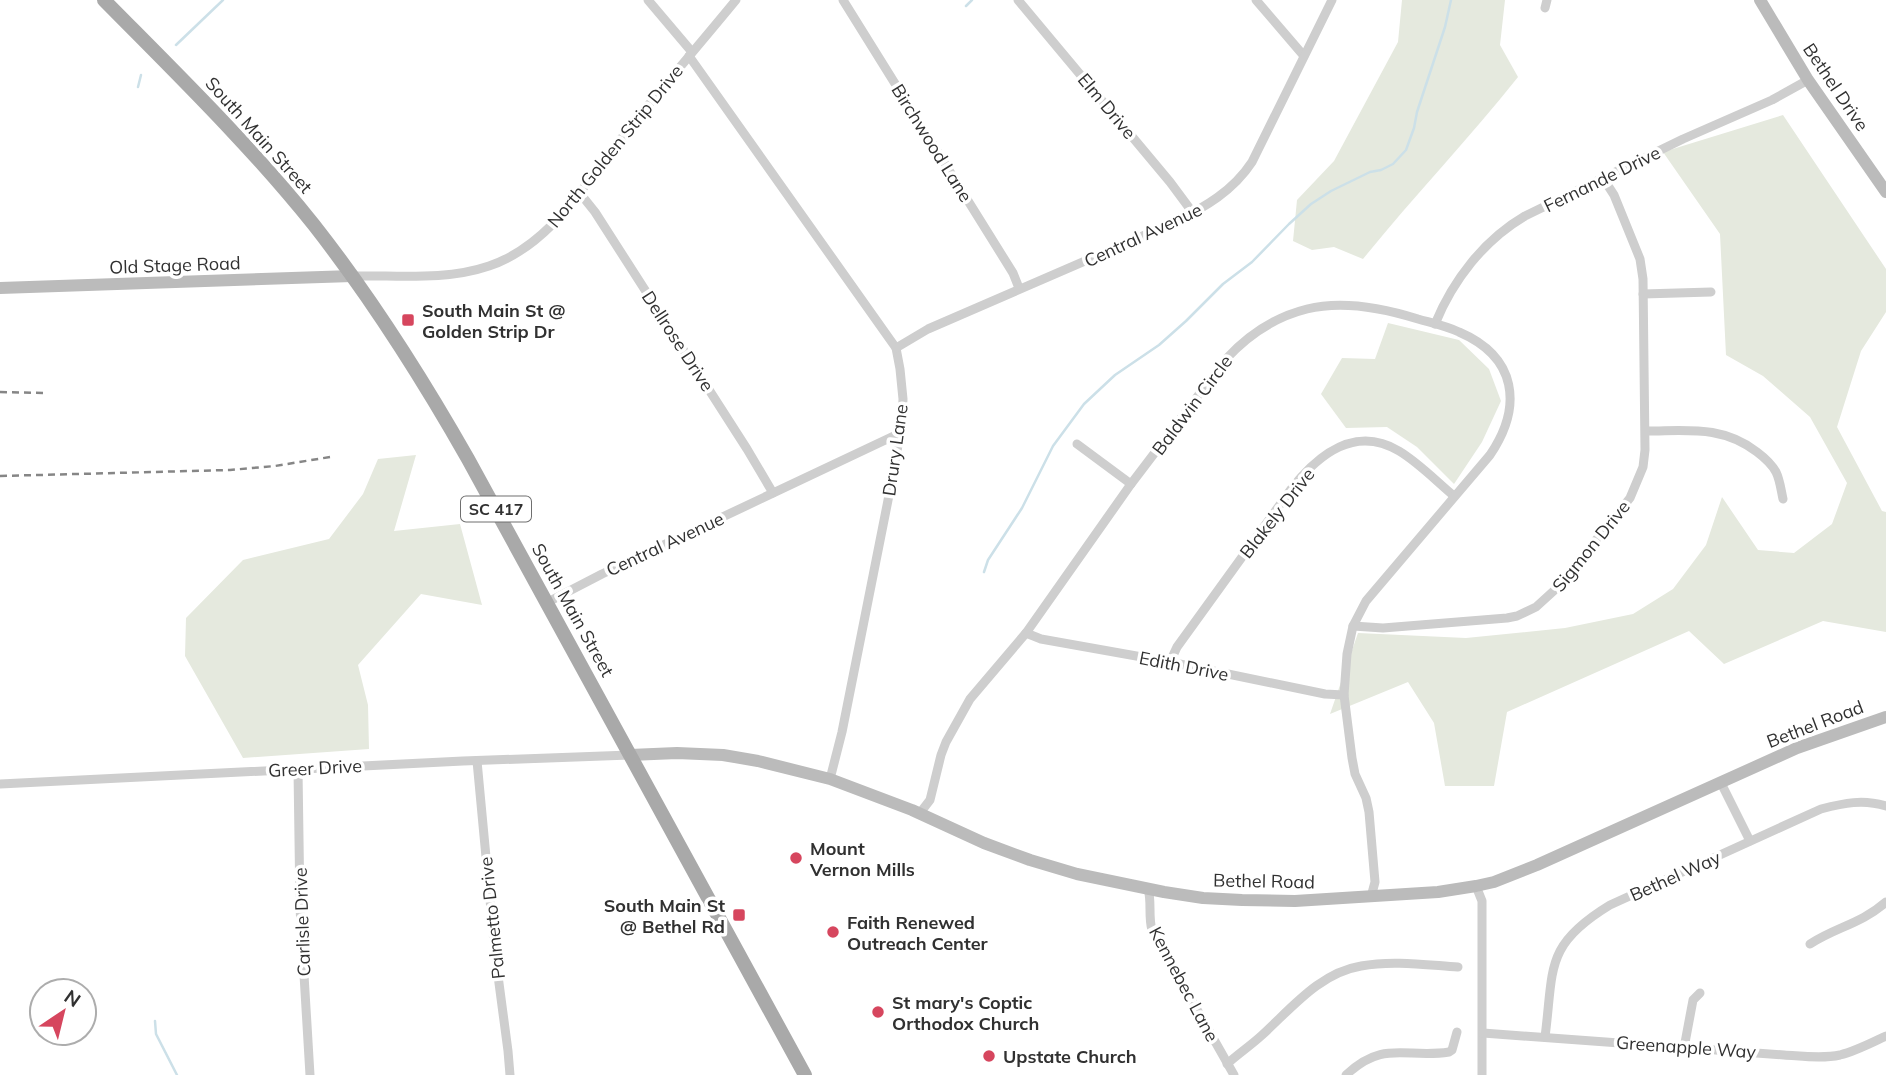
<svg xmlns="http://www.w3.org/2000/svg" width="1886" height="1075" viewBox="0 0 1886 1075" font-family="Mulish,sans-serif">
  <style>
    .green { fill: #e5e9de }
    .lines { fill: none; stroke-linecap: round; stroke-linejoin: round }
    .stream { stroke: #cce0e8; stroke-width: 2.5 }
    .street { stroke: #cecece; stroke-width: 9 }
    .secondary { stroke: #bbb; stroke-width: 12 }
    .primary { stroke: #a9a9a9; stroke-width: 14 }
    .rail { stroke: #868686; stroke-width: 2.5; stroke-dasharray: 7 5; stroke-linecap: butt }
    .poi-dot { fill: #d6465e; stroke: #fff; stroke-width: 2.5 }
    .labels { text-anchor: middle; dominant-baseline: central; stroke-width: 7; stroke-linejoin: round; paint-order: stroke }
    .shield { fill: #fff; stroke: #6f6f6f; stroke-width: 2 }
    .shield-label { font-size: 16px; font-weight: bold; fill: #313131 }
    .street-label { font-size: 18px; fill: #313131; stroke: #fff }
    .poi-label { font-size: 18px; font-weight: bold; fill: #313131; stroke: #fff; text-anchor: start }
  </style>
  <rect width="100%" height="100%" fill="#fff"/>
  <!-- green -->
  <g class="green">
    <path d="M1402 0H1505L1500 45 1518 77C1468 140 1413 197 1363 259L1334 247 1312 250 1293 241 1297 200 1334 161 1398 42Z"/>
    <path d="M1783 115 1886 269V312L1861 351 1837 427 1882 511 1886 512V632L1823 621 1724 664 1689 631 1507 712 1494 786H1445L1434 723 1408 682 1330 714 1358 633 1466 638 1565 628 1633 614 1673 589 1706 545 1722 497 1758 550 1794 553 1832 524 1847 483 1810 417 1763 376 1726 355 1720 234 1663 152Z"/>
    <path d="M1388 323 1459 340 1489 369 1501 401 1482 442 1454 484 1417 447 1387 427 1346 428 1321 394 1342 358 1375 359Z"/>
    <path d="M416 455 394 531 460 524 482 605 421 594 358 665 368 705 369 749 243 758 185 656 186 618 243 560 329 539 363 494 378 459Z"/>
  </g>
  <g class="lines">
    <!-- stream -->
    <g class="stream">
      <path d="M966 6 972 0"/>
      <path d="M176 45 223 0"/>
      <path d="M138 87 141 75"/>
      <path d="M984 572 988 560 1022 508 1053 446 1084 404 1115 375 1159 345 1186 321 1223 284 1252 262 1289 224 1311 204 1331 191 1370 172 1381 170 1393 164 1406 150 1414 128 1417 112 1445 27 1451 0"/>
      <path d="M155 1021 156 1034 177 1075"/>
    </g>
    <!-- street -->
    <g class="street">
      <path d="M648 0 692 52"/>
      <path d="M843 0 1013 273 1019 288"/>
      <path d="M1018 0 1170 182 1193 213"/>
      <path d="M1256 0 1304 56"/>
      <path d="M1545 8 1547 0"/>
      <path d="M689 56 896 348 900 369 903 399 902 418 895 465 842 732 830 779"/>
      <path d="M579 192 595 212 747 449 773 493"/>
      <path d="M352 276C397 275 445 281 489 266 551 245 585 183 624 135 661 89 699 45 736 0"/>
      <path d="M1643 294 1711 292"/>
      <path d="M1435 324C1453 280 1484 240 1525 216L1683 139 1772 100 1808 80"/>
      <path d="M896 348 928 329 1175 222C1205 207 1233 191 1252 162L1332 0"/>
      <path d="M1646 431C1687 431 1722 425 1757 452 1765 458 1771 463 1776 472 1780 480 1781 490 1783 499"/>
      <path d="M1077 444 1131 484"/>
      <path d="M548 602 602 574 898 434"/>
      <path d="M1353 626 1383 628 1507 618 1517 616 1536 607 1558 587 1630 498 1643 467 1645 450 1643 279 1640 259 1614 195 1603 178"/>
      <path d="M1026 633 1041 639 1170 662 1325 694 1344 695"/>
      <path d="M1170 662 1177 647 1292 488C1319 454 1355 425 1399 451 1419 463 1436 481 1454 496"/>
      <path d="M477 761 495 953 508 1051 510 1075"/>
      <path d="M298 770 300 908 310 1075"/>
      <path d="M1721 783 1750 841"/>
      <path d="M0 784 463 761 630 755"/>
      <path d="M920 813 930 800 941 755 946 742 970 699 1026 633 1131 484 1226 359C1248 335 1275 317 1307 309 1343 300 1383 308 1418 319 1432 323 1446 326 1459 332 1517 357 1523 406 1490 455L1366 601 1353 626 1347 654 1344 695 1352 758 1355 774 1366 798 1369 812 1375 882 1371 897"/>
      <path d="M1476 886 1482 901V1075"/>
      <path d="M1148 889C1152 902 1148 916 1152 930L1234 1075"/>
      <path d="M1810 944C1836 927 1861 924 1886 902"/>
      <path d="M1483 1033 1784 1055C1802 1056 1822 1059 1840 1055 1856 1051 1871 1043 1886 1036"/>
      <path d="M1545 1037C1554 968 1544 945 1610 905L1821 809C1844 803 1863 799 1886 806"/>
      <path d="M1684 1048 1693 1000 1700 993"/>
      <path d="M1227 1064C1238 1054 1250 1046 1261 1036 1291 1009 1319 973 1361 966 1392 960 1427 965 1458 967"/>
      <path d="M1346 1075C1384 1039 1406 1059 1449 1052L1452 1050 1457 1032"/>
    </g>
    <!-- secondary -->
    <g class="secondary">
      <path d="M1760 0 1808 80 1886 192"/>
      <path d="M0 288 352 276"/>
      <path d="M630 755 677 753 723 755 758 761 830 779 912 810 984 843 1030 860 1077 874 1164 892 1203 898 1242 900 1295 901 1438 892 1476 886 1494 882 1537 865 1797 748 1886 717"/>
    </g>
    <!-- primary -->
    <path class="primary" d="M104 0C176 73 250 145 314 225 372 299 422 378 468 459L805 1075"/>
    <!-- rail -->
    <g class="rail">
      <path d="M0 392 48 393"/>
      <path d="M0 476 230 470 275 466 330 457"/>
    </g>
  </g>
  <!-- markers -->
  <g class="poi-dot">
    <rect x="401" y="313" width="14" height="14" rx="3.5"/>
    <circle cx="796" cy="858" r="7"/>
    <rect x="732" y="908" width="14" height="14" rx="3.5"/>
    <circle cx="833" cy="932" r="7"/>
    <circle cx="878" cy="1012" r="7"/>
    <circle cx="989" cy="1056" r="7"/>
  </g>
  <g class="labels">
    <!-- shield labels -->
    <rect class="shield" x="461" y="496.5" width="70" height="25" rx="5"/>
    <g class="shield-label">
      <text x="496" y="509">SC 417</text>
    </g>
    <!-- street labels -->
    <g class="street-label">
      <text transform="translate(1836 87) rotate(56)">Bethel Drive</text>
      <text transform="translate(1107 106) rotate(50)">Elm Drive</text>
      <text transform="translate(259 135) rotate(48)">South Main Street</text>
      <text transform="translate(932 143) rotate(58)">Birchwood Lane</text>
      <text transform="translate(615 146) rotate(-51)">North Golden Strip Drive</text>
      <text transform="translate(1602 179) rotate(-26)">Fernande Drive</text>
      <text transform="translate(1143 235) rotate(-25)">Central Avenue</text>
      <text transform="translate(175 265) rotate(-2)">Old Stage Road</text>
      <text transform="translate(678 341) rotate(57)">Dellrose Drive</text>
      <text transform="translate(1192 405) rotate(-53)">Baldwin Circle</text>
      <text transform="translate(895 450) rotate(-82)">Drury Lane</text>
      <text transform="translate(1277 513) rotate(-52)">Blakely Drive</text>
      <text transform="translate(665 544) rotate(-25)">Central Avenue</text>
      <text transform="translate(1591 546) rotate(-51)">Sigmon Drive</text>
      <text transform="translate(573 610) rotate(61)">South Main Street</text>
      <text transform="translate(1184 666) rotate(11)">Edith Drive</text>
      <text transform="translate(1815 724) rotate(-21)">Bethel Road</text>
      <text transform="translate(315 768) rotate(-3)">Greer Drive</text>
      <text transform="translate(1675 876) rotate(-24)">Bethel Way</text>
      <text transform="translate(1264 881) rotate(1)">Bethel Road</text>
      <text transform="translate(492 918) rotate(-96)">Palmetto Drive</text>
      <text transform="translate(302 922) rotate(-92)">Carlisle Drive</text>
      <text transform="translate(1184 984) rotate(62)">Kennebec Lane</text>
      <text transform="translate(1686 1047) rotate(4)">Greenapple Way</text>
    </g>
    <!-- poi labels -->
    <g class="poi-label">
      <text x="422" y="310">South Main St @<tspan x="422" dy="21">Golden Strip Dr</tspan></text>
      <text x="810" y="848">Mount<tspan x="810" dy="21">Vernon Mills</tspan></text>
      <text x="725" y="905" text-anchor="end">South Main St<tspan x="725" dy="21">@ Bethel Rd</tspan></text>
      <text x="847" y="922">Faith Renewed<tspan x="847" dy="21">Outreach Center</tspan></text>
      <text x="892" y="1002">St mary's Coptic<tspan x="892" dy="21">Orthodox Church</tspan></text>
      <text x="1003" y="1056">Upstate Church</text>
    </g>
  </g>
  <!-- north arrow -->
  <g transform="translate(63 1012) rotate(35)"><circle r="33" fill="#ffffff" stroke="#adadad" stroke-width="2"/>
  <path d="M0-5L12 26L0 18L-12 26Z" fill="#d6465e"/>
  <text y="-10" font-size="19" font-weight="bold" text-anchor="middle" fill="#313131">N</text>
  </g>
</svg>
